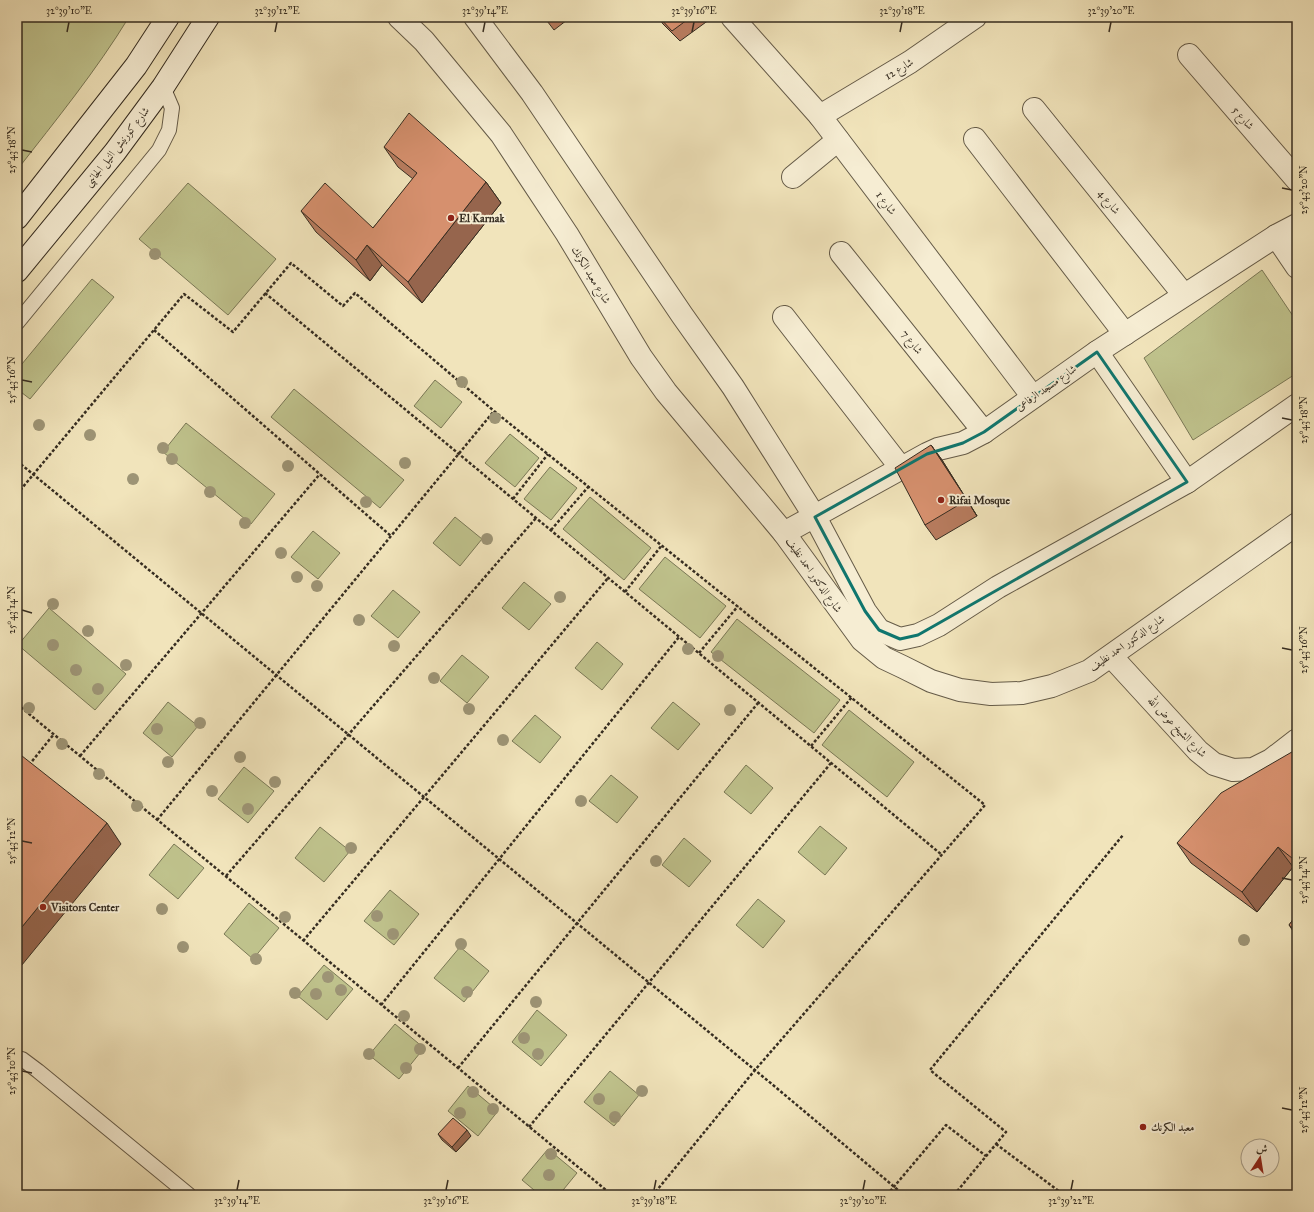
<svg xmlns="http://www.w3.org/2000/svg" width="1314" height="1212" viewBox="0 0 1314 1212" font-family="'IM FELL Great Primer',Amiri,serif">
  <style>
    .green { fill: #bfc28c; stroke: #7a7856 }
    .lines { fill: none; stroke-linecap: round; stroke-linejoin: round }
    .service-casing { stroke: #655b48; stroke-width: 16 }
    .minor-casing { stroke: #655b48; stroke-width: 24 }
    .tertiary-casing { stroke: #655b48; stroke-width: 24 }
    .secondary-casing { stroke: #362d21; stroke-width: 24 }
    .path { stroke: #362d21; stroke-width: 2.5; stroke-dasharray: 3 2; stroke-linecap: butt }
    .service { stroke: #f6edd3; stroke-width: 14 }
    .minor { stroke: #f6edd3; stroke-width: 22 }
    .tertiary { stroke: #f6edd3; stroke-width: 22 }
    .secondary { stroke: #f6edd3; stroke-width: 22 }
    .tree { fill: #9d9475 }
    .wall { fill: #b87c5f; stroke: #362d21 }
    .shaded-wall { fill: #96654d; stroke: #362d21 }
    .building { fill: #d6906e; stroke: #362d21 }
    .marked { fill: none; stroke: #0f766e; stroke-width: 3; stroke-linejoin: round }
    .ticks { fill: none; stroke: #362d21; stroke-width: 1.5 }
    .poi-dot { fill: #8f2418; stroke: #f6edd3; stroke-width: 1.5 }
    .labels { text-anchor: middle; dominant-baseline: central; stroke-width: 4; stroke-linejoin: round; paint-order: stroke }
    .street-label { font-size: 11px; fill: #362d21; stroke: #f6edd3 }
    .poi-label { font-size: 11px; font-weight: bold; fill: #362d21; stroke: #f6edd3; text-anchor: start }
    .neatline { fill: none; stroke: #362d21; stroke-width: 1.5 }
    .ticks-label { font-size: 10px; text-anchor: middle; fill: #362d21 }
  </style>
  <rect width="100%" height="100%" fill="#f1e4bb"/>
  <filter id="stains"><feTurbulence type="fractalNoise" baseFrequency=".005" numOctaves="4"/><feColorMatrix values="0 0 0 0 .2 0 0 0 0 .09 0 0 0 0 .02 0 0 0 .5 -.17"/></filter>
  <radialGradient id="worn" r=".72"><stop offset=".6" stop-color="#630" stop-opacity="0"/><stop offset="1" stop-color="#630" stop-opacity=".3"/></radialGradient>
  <!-- green -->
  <g class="green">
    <path d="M17 17H129C96 71 56 120 17 170Z"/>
    <path d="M188 183 276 259 228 315 139 239Z"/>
    <path d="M1262 270 1297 322V373L1193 440 1144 358Z"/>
    <path d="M92 279 114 297 30 399 17 389V370Z"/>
    <path d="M435 380 462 402 441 428 414 406Z"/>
    <path d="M294 389 404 480 380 508 271 417Z"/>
    <path d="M186 423 275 494 251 524 163 452Z"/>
    <path d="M510 434 539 458 515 487 485 463Z"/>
    <path d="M550 467 577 488 551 520 524 499Z"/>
    <path d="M590 497 651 548 624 580 563 529Z"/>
    <path d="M455 517 482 539 460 566 433 543Z"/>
    <path d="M313 531 340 553 318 579 291 557Z"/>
    <path d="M665 557 726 606 700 638 639 589Z"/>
    <path d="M524 582 551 604 529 630 502 608Z"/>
    <path d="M393 590 420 612 398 638 371 616Z"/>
    <path d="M49 608 126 674 95 710 18 645Z"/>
    <path d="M737 619 840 700 814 733 711 652Z"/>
    <path d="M597 642 623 664 602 690 575 668Z"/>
    <path d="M462 655 489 677 467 703 440 681Z"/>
    <path d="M168 702 198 726 172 757 143 733Z"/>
    <path d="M673 702 700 724 678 750 651 728Z"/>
    <path d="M849 710 914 762 887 797 822 745Z"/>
    <path d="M535 715 561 737 540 763 512 741Z"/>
    <path d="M746 765 773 788 751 814 724 792Z"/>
    <path d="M244 767 274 791 248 823 218 799Z"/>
    <path d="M611 775 638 797 617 823 589 801Z"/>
    <path d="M820 826 847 848 825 875 798 852Z"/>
    <path d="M320 827 350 851 324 882 295 858Z"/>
    <path d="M684 838 711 861 689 887 662 865Z"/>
    <path d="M174 844 204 868 178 899 149 875Z"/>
    <path d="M390 890 419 914 394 945 364 921Z"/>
    <path d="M758 899 785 921 763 948 736 925Z"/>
    <path d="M249 903 279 928 253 959 224 934Z"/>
    <path d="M460 947 489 971 464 1002 434 978Z"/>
    <path d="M324 965 353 989 327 1020 298 996Z"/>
    <path d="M537 1010 567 1035 541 1066 512 1042Z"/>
    <path d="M395 1024 424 1048 399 1079 369 1055Z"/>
    <path d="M610 1071 639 1095 614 1126 584 1102Z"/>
    <path d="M468 1086 498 1111 478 1136 448 1111Z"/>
    <path d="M548 1149 577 1173 559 1195H540L522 1180Z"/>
  </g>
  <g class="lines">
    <defs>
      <g id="service">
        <path d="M17 323 159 150 169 130 172 108 163 87"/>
        <path d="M17 1058 22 1059 38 1071 189 1195"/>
      </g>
      <g id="minor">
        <path d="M732 17 820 116 1033 397"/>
        <path d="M1189 55 1297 180"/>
        <path d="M1034 109 1184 295"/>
        <path d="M820 116 910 62 975 17"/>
        <path d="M975 139 1125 334"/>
        <path d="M793 177 838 140"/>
        <path d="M841 253 984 432"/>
        <path d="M784 317 901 468"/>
        <path d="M784 533 927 454 938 449 963 443 984 432 1097 352 1276 236 1297 225"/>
        <path d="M1111 656 1198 751 1214 764 1233 770 1253 769 1271 760 1297 740"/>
      </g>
      <g id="tertiary">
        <path d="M399 17 424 41 501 134 567 234 641 357 666 392 784 533 862 640 884 658 903 667 931 681 960 690 991 694 1022 693 1052 686 1089 671 1297 524"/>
        <path d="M475 17 532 93 682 315 733 387 815 517 865 611 879 630 900 639 918 635 939 625 998 587 1187 482 1297 405"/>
        <path d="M1276 236 1297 267"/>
        <path d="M1097 352 1187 482"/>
      </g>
      <g id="secondary">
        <path d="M17 218 136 66 168 17"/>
        <path d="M17 271 115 152 163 87 208 17"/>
      </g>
    </defs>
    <!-- service casing -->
    <use href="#service" class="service-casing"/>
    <!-- minor casing -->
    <use href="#minor" class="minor-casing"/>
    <!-- tertiary casing -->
    <use href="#tertiary" class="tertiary-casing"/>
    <!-- secondary casing -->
    <use href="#secondary" class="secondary-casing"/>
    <!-- path -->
    <g class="path">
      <path d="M265 293 942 855"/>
      <path d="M154 330 391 536"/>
      <path d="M17 461 773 1085 904 1195"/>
      <path d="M17 494 184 294 233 332 291 263 343 306 355 293 494 411 985 805 755 1070 653 1195"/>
      <path d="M513 499 548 454"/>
      <path d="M551 530 589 486"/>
      <path d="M625 592 662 545"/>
      <path d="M699 653 738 606"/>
      <path d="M17 704 612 1195"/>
      <path d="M811 746 852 697"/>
      <path d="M80 756 320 474"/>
      <path d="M29 765 54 734"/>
      <path d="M157 820 494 411"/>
      <path d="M226 876 536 518"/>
      <path d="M303 941 608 578"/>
      <path d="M381 1005 679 637"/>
      <path d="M458 1068 758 703"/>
      <path d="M529 1127 831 763"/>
      <path d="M996 1144 1064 1195"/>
      <path d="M887 1195 946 1125 986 1156"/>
      <path d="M954 1195 1006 1132 930 1070 1123 835"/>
    </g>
    <!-- service -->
    <use href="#service" class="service"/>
    <!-- minor -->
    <use href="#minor" class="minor"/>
    <!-- tertiary -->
    <use href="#tertiary" class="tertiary"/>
    <!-- secondary -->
    <use href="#secondary" class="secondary"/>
  </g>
  <!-- trees -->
  <g class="tree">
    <circle cx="155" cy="254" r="6"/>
    <circle cx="462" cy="382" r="6"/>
    <circle cx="495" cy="418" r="6"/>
    <circle cx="39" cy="425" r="6"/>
    <circle cx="90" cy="435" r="6"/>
    <circle cx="163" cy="448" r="6"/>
    <circle cx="172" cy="459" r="6"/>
    <circle cx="405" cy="463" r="6"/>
    <circle cx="288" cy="466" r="6"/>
    <circle cx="133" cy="479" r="6"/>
    <circle cx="210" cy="492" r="6"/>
    <circle cx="366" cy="502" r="6"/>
    <circle cx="245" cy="523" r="6"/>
    <circle cx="487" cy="539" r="6"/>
    <circle cx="281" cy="553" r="6"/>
    <circle cx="297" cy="577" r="6"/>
    <circle cx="317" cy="586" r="6"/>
    <circle cx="560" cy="597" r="6"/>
    <circle cx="53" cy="604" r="6"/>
    <circle cx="359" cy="620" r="6"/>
    <circle cx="88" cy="631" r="6"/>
    <circle cx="53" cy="645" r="6"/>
    <circle cx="394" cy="646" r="6"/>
    <circle cx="688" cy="649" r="6"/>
    <circle cx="718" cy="656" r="6"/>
    <circle cx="126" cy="665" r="6"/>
    <circle cx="76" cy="670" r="6"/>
    <circle cx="434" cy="678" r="6"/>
    <circle cx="98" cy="689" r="6"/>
    <circle cx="29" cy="708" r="6"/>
    <circle cx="469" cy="709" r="6"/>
    <circle cx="730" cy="710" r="6"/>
    <circle cx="200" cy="723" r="6"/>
    <circle cx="157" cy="729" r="6"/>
    <circle cx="503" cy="740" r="6"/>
    <circle cx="62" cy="744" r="6"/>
    <circle cx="240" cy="757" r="6"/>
    <circle cx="168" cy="762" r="6"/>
    <circle cx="99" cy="774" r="6"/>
    <circle cx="275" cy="782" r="6"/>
    <circle cx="212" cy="791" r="6"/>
    <circle cx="581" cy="801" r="6"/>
    <circle cx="137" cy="806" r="6"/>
    <circle cx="248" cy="809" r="6"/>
    <circle cx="351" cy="848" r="6"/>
    <circle cx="656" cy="861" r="6"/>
    <circle cx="162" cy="909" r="6"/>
    <circle cx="377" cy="916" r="6"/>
    <circle cx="285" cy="917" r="6"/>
    <circle cx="393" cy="934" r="6"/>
    <circle cx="1244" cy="940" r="6"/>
    <circle cx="461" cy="944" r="6"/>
    <circle cx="183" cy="947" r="6"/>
    <circle cx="256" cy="959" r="6"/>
    <circle cx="328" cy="977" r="6"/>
    <circle cx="341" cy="990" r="6"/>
    <circle cx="467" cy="992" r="6"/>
    <circle cx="295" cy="993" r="6"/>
    <circle cx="316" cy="994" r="6"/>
    <circle cx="536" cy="1002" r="6"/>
    <circle cx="404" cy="1016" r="6"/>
    <circle cx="524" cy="1038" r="6"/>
    <circle cx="420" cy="1049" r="6"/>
    <circle cx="369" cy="1054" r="6"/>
    <circle cx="538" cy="1054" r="6"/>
    <circle cx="406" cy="1068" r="6"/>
    <circle cx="642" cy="1091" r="6"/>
    <circle cx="473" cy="1092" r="6"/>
    <circle cx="599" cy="1099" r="6"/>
    <circle cx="493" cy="1109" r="6"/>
    <circle cx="460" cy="1113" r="6"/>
    <circle cx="615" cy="1117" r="6"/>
    <circle cx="551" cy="1154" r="6"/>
    <circle cx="549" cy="1175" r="6"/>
  </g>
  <!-- wall -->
  <g class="wall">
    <path d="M544 17H571L554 30Z"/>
    <path d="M658 17H713L680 41 663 24Z"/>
    <path d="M384 147 486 182 501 203 422 303 382 265 370 281 316 232 301 211 373 228 413 179 398 167Z"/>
    <path d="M931 445 942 460 977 516 936 540 925 525Z"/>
    <path d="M1297 749V871L1293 867 1257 912 1191 863 1177 843Z"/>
    <path d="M1297 914V937L1289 925Z"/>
    <path d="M438 1134 471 1136 456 1152 442 1140Z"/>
  </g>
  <!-- shaded-wall -->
  <g class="shaded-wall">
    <path d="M486 182 501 203 422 303 408 282Z"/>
    <path d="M367 245 382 265 370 281 356 260Z"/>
    <path d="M931 445 942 460 977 516 967 500Z"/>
    <path d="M107 823 121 844 17 971V933Z"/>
    <path d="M1278 847 1293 867 1257 912 1242 892Z"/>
    <path d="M467 1130 471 1136 456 1152 452 1147Z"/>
  </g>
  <!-- building -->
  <g class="building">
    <path d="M659 17H691L672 31Z"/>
    <path d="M409 113 486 182 408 282 367 245 356 260 301 211 325 183 373 228 417 173 384 147Z"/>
    <path d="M931 445 967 500 925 525 895 468Z"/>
    <path d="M1297 749V862L1278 847 1242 892 1177 843 1221 793Z"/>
    <path d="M17 752 107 823 17 933Z"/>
    <path d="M1297 914V932L1289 925Z"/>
    <path d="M453 1118 467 1130 452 1147 438 1134Z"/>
  </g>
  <!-- marked area -->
  <path class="marked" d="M1097 352 1187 482 918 635 900 639 879 630 865 611 815 517 927 454 963 443 984 432Z"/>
  <!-- ticks -->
  <path class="ticks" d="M67 32 69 22M275 32 277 22M483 32 485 22M692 32 694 22M900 32 902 22M1109 32 1111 22M22 150 32 152M1282 188 1292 190M22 380 32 382M1282 418 1292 420M22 610 32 613M1282 648 1292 650M22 841 32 843M1282 878 1292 880M22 1071 32 1073M1282 1108 1292 1110M237 1190 239 1180M446 1190 448 1180M654 1190 656 1180M863 1190 865 1180M1071 1190 1073 1180"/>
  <!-- markers -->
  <g class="poi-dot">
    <circle cx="451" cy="218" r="4"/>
    <circle cx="941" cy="500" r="4"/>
    <circle cx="43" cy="907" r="4"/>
    <circle cx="1143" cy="1127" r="4"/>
  </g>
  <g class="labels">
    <!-- street labels -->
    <g class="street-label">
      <text transform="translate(899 69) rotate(-31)">شارع 12</text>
      <text transform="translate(1243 118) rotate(49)">شارع 5</text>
      <text transform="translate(117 147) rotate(-52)">شارع كورنيش النيل الجانبى</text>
      <text transform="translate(1109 202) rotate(51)">شارع 4</text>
      <text transform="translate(886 203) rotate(53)">شارع 1</text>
      <text transform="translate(591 275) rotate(59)">شارع معبد الكرنك</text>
      <text transform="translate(912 342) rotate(52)">شارع 7</text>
      <text transform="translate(1046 388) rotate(-35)">شارع مسجد الرفاعى</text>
      <text transform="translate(814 575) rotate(55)">شارع الدكتور احمد نظيف</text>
      <text transform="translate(1127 643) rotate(-35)">شارع الدكتور احمد نظيف</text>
      <text transform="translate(1177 727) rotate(46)">شارع الشيخ عوض الله</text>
    </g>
    <!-- poi labels -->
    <g class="poi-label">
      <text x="459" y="218">El Karnak</text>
      <text x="949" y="500">Rifai Mosque</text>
      <text x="51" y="907">Visitors Center</text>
      <text x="1151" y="1127">معبد الكرنك</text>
    </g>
  </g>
  <!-- margin -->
  <rect width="1314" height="1212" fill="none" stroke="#f1e4bb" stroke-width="44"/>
  <!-- north arrow -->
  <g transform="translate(1260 1158) rotate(12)"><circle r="19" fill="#f6edd3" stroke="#a9a08c"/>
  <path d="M0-3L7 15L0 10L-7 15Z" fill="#8f2418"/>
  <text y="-6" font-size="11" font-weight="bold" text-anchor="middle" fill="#362d21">ش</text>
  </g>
  <rect x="22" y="22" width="1270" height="1168" class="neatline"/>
  <g class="ticks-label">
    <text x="69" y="14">32°39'10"E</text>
    <text x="277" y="14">32°39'12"E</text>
    <text x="485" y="14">32°39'14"E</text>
    <text x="694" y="14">32°39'16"E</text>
    <text x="902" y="14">32°39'18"E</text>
    <text x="1111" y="14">32°39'20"E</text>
    <text transform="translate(11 150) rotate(-90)" y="4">25°43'18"N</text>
    <text transform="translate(1303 190) rotate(-90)" y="4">25°43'20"N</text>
    <text transform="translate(11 380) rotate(-90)" y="4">25°43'16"N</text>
    <text transform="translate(1303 420) rotate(-90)" y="4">25°43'18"N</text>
    <text transform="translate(11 610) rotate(-90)" y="4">25°43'14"N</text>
    <text transform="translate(1303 650) rotate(-90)" y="4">25°43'16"N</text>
    <text transform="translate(11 841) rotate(-90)" y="4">25°43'12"N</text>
    <text transform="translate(1303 880) rotate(-90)" y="4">25°43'14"N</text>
    <text transform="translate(11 1071) rotate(-90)" y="4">25°43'10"N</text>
    <text transform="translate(1303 1110) rotate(-90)" y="4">25°43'12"N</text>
    <text x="237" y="1204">32°39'14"E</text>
    <text x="446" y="1204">32°39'16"E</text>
    <text x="654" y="1204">32°39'18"E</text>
    <text x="863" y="1204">32°39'20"E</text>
    <text x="1071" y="1204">32°39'22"E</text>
  </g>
  <rect width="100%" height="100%" filter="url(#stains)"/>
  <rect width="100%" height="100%" fill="url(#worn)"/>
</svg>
